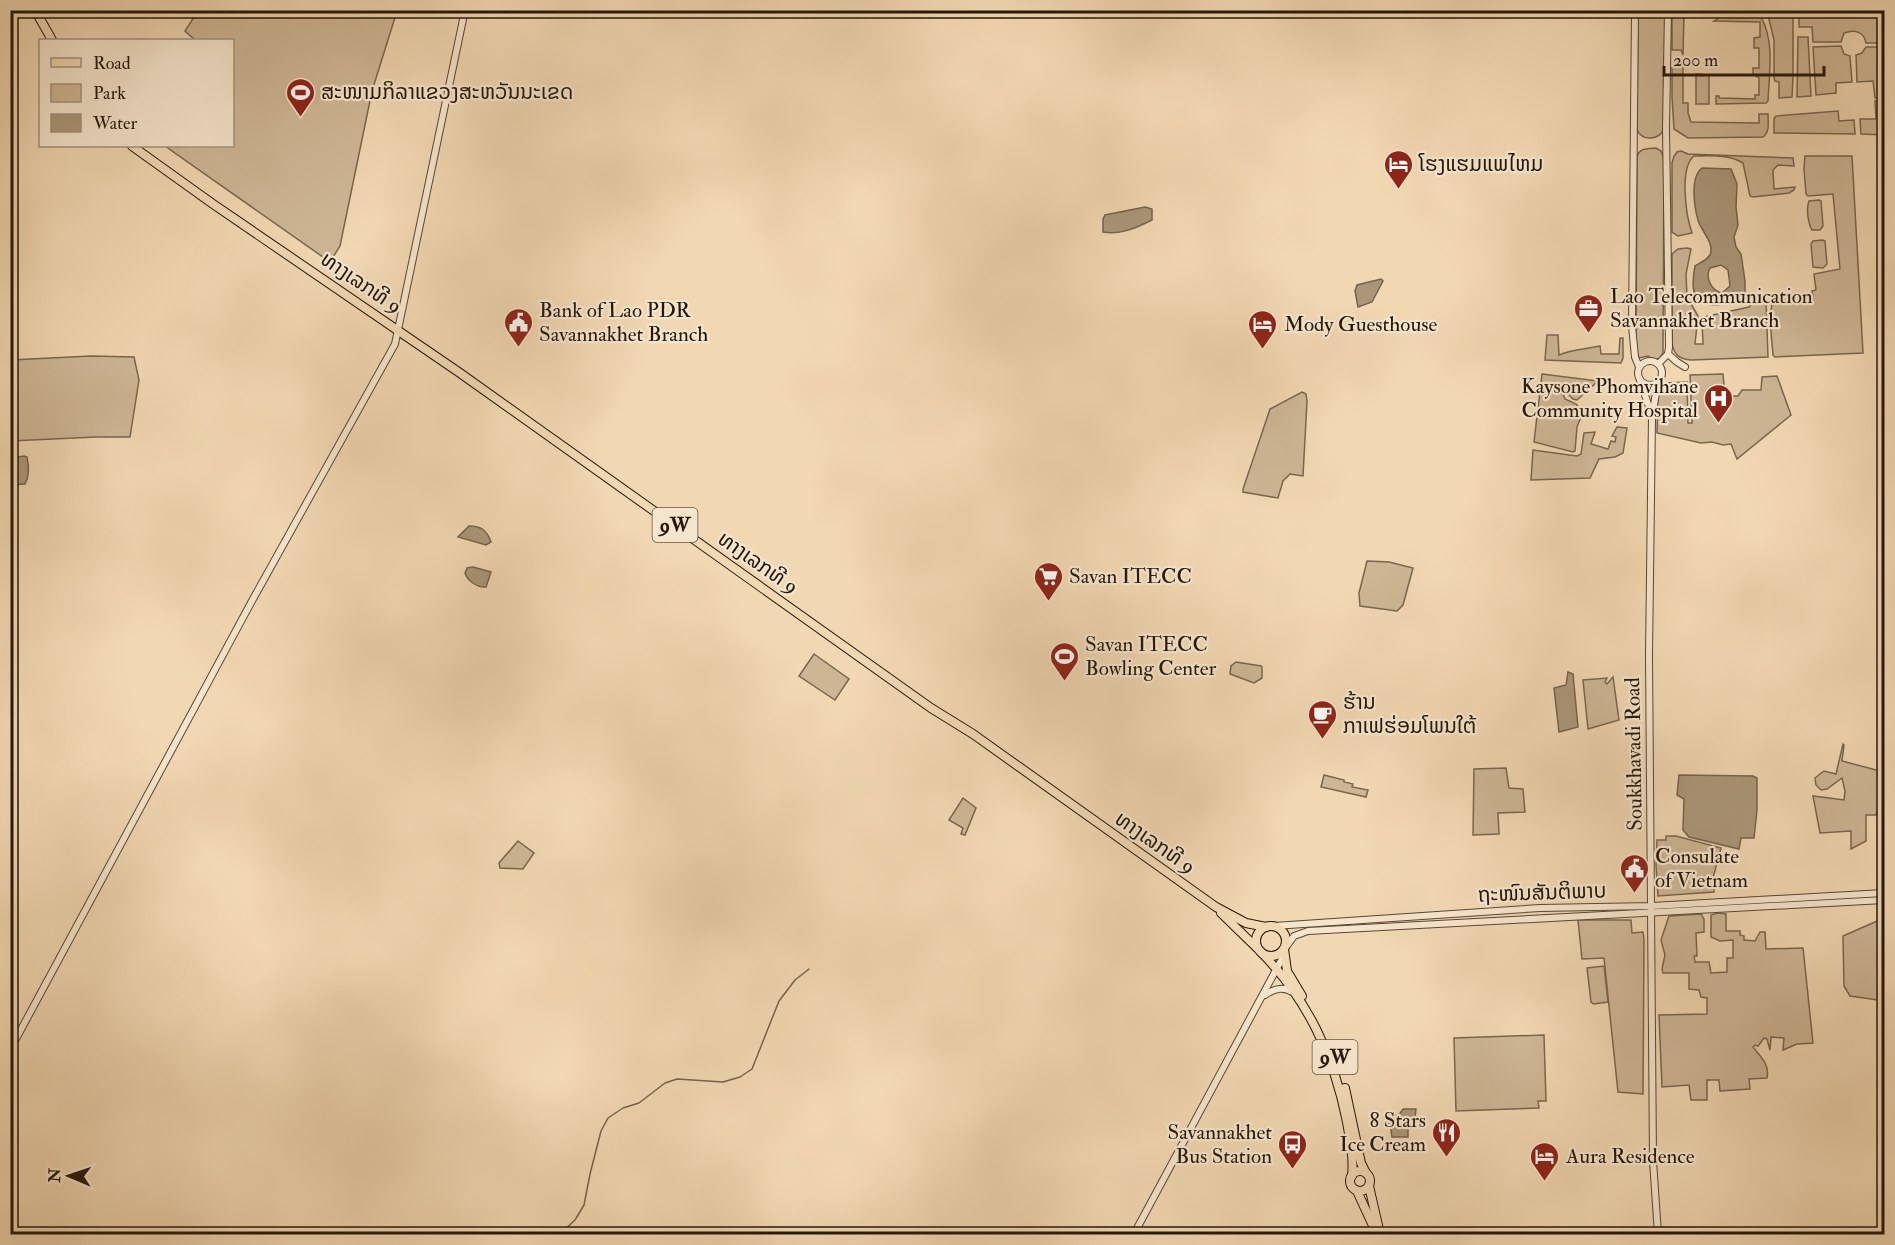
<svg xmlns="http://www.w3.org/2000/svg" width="1895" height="1245" viewBox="0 0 1895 1245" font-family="'IM FELL Double Pica','Noto Sans Lao',serif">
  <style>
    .green { fill: #ceb695; stroke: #796650; stroke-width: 1.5 }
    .water { fill: #ab9679; stroke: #75634d; stroke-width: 1.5; fill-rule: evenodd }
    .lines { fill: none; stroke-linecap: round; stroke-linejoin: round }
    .stream { stroke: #75634d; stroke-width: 1.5 }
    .tertiary-casing { stroke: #574734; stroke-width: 8 }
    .primary-casing { stroke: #24170a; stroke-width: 10 }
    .tertiary { stroke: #f6e5cd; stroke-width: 6 }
    .primary { stroke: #f1d7b2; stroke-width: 8 }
    .labels { text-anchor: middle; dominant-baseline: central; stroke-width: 4.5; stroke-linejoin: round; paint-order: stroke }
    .shield { fill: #f6e5cd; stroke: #635544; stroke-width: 1.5 }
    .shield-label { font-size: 20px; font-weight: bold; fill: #24170a }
    .poi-label { font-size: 21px; fill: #24170a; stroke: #f6e5cd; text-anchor: start }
    .street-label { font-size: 21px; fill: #24170a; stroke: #f6e5cd }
  </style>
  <rect width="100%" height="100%" fill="#f1d7b2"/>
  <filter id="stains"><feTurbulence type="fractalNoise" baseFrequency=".00333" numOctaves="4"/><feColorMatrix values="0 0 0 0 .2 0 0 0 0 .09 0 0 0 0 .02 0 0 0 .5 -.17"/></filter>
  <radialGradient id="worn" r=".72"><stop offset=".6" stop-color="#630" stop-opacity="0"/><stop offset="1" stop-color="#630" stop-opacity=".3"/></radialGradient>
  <!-- green -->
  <g class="green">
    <path d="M198 11H397L372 91 340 246 330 262 165 146H232V40H195L185 31Z"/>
    <path d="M1638 11H1665L1664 128C1660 140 1643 142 1637 130Z"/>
    <path d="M1672 11H1718L1712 13H1684L1683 55 1681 50H1672Z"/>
    <path d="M1767 11H1793V78L1792 97 1779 98V82L1775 81 1774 78V40Z"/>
    <path d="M1799 11H1884V43H1866C1864 32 1855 29 1844 33L1841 42H1813L1812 27H1799Z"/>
    <path d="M1725 14 1752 15 1761 17C1775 42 1769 74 1768 101L1766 103 1716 104V96H1719V98L1755 99V95H1759V78L1753 74V68H1759V48H1754V38L1760 37V22L1714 21Z"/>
    <path d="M1798 37H1808L1811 96 1797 97Z"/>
    <path d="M1841 46 1844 54 1850 56 1852 82 1836 83V93L1816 95 1813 47Z"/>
    <path d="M1866 47H1884V98H1875L1873 81 1857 82 1856 55 1862 53Z"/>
    <path d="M1672 67H1683V103H1688V113L1691 122 1759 123V114H1768C1768 122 1770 132 1763 137L1688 138 1674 129 1672 97Z"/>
    <path d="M1696 74 1709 75V104H1696Z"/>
    <path d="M1884 100V135L1861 134 1860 119H1876L1875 101Z"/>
    <path d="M1838 111 1839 121 1854 120 1855 134 1774 133V119L1776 116Z"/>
    <path d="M1656 148 1661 151 1664 159 1663 353 1660 358 1654 360 1648 356 1639 358 1636 351 1637 157C1639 148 1647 149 1656 148Z"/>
    <path d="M1681 151 1688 154 1793 158 1794 166 1778 165 1773 170 1774 189 1795 187 1794 190 1789 193 1753 197 1750 196 1743 163C1729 154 1710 156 1694 156 1679 168 1686 216 1692 233L1678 236 1672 232V163L1674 156 1677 152Z"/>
    <path d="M1805 156H1852L1863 353 1775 357 1773 355C1772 339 1766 306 1777 294 1784 304 1799 301 1811 300L1813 298 1812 291 1816 290 1814 274 1840 269 1833 194 1808 196 1806 194 1804 169Z"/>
    <path d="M1819 200 1821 201 1823 226 1820 230H1812C1808 223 1806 209 1809 201Z"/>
    <path d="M1822 240 1825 241 1827 264 1823 268 1813 267 1811 244 1813 241Z"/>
    <path d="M1687 248 1691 249 1686 274 1687 297 1698 316 1695 344H1703L1702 321 1704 317 1749 307 1760 295 1765 297 1766 300 1768 357 1691 360C1679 359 1674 355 1672 343V254L1678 249Z"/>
    <path d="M1547 335H1558L1559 355C1571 349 1587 349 1600 346L1601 354H1619L1620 338H1623V358L1621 363 1545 360Z"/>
    <path d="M91 356 134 357 139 380 130 437H96L11 441V360Z"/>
    <path d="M1542 374 1598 381 1577 400 1573 399 1569 395V391H1562L1565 399 1576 404 1583 412 1577 427 1575 451 1573 452 1534 442Z"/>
    <path d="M1723 374 1725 396H1738L1742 390H1761L1762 377 1777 376 1791 415 1737 459 1731 444 1723 445 1712 442 1701 443 1657 433 1658 392 1664 383 1687 382 1688 423H1692L1690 375Z"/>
    <path d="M1302 392 1306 394 1307 401 1303 476 1290 474 1283 481 1278 498 1243 492V489L1270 409Z"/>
    <path d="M1617 427 1627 428 1623 453 1615 457 1599 459 1590 478 1531 480 1533 450 1577 456 1581 454 1584 433 1595 432 1591 444 1608 449 1611 441 1615 442 1616 437 1612 436Z"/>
    <path d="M1367 561 1389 562 1413 568 1403 605 1397 611 1360 606 1359 593Z"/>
    <path d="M814 654 849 679 835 700 799 676Z"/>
    <path d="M1236 662 1261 666 1262 667V678L1254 683 1230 674 1231 666Z"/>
    <path d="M1613 677 1619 720 1588 729 1583 680 1607 678 1605 682 1607 684Z"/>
    <path d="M1843 744 1844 745 1842 761 1884 772V799H1880L1876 815H1866V841L1851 849V831L1820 833 1813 796 1844 800 1845 791 1842 778 1827 789 1821 790 1816 785 1815 778 1824 771 1836 774Z"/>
    <path d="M1506 768 1509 788 1523 789 1525 812 1498 813 1499 834 1473 835 1474 769Z"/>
    <path d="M1324 775 1344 780V782L1353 784 1352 787 1368 790 1366 797 1321 787Z"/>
    <path d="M963 798 976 808 965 835 961 834 963 828 949 820Z"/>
    <path d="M1666 836H1676L1721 848 1713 878 1714 892 1658 896 1656 865 1657 840H1666Z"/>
    <path d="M518 841 534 853 523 869 500 868 499 863Z"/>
    <path d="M1718 913 1726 914V931H1740V935L1744 936V940L1755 941 1760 932H1765L1766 949 1803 948 1813 1043 1797 1044 1783 1050 1784 1038 1771 1037 1770 1050 1767 1039 1764 1038 1758 1046 1755 1045 1753 1047C1761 1057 1770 1065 1767 1078L1749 1079 1750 1089 1720 1091 1719 1080H1707V1100H1691L1689 1085 1662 1087 1659 1015 1707 1014V998L1701 997 1699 990 1689 989V973H1663L1662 969 1665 955 1661 940 1669 916 1701 914 1704 919V932L1696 933 1697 956H1694L1695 962H1709L1711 973 1727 972V958H1733V940L1720 941 1711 937V915Z"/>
    <path d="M1884 918V952L1882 955 1884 968V1001L1850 996 1844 986 1843 936Z"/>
    <path d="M1578 920H1631L1632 933 1643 932 1644 940 1643 1094 1618 1092 1604 958 1582 959Z"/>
    <path d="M1604 966 1608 1002 1594 1004 1591 1002 1587 968Z"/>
    <path d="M1544 1035 1546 1101H1538L1539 1108 1456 1111 1454 1038Z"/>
  </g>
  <!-- water -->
  <g class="water">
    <path d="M1702 168 1731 169 1737 184 1736 207 1738 225 1734 237 1736 247 1741 254 1745 281V295C1739 301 1732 302 1723 304 1693 309 1690 292 1695 266 1700 263 1707 260 1710 255 1715 243 1701 231 1698 220 1694 206 1690 177 1702 168ZM1721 265 1728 270 1730 286 1722 293C1711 291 1705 277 1710 268Z"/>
    <path d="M1145 207 1152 209V220C1136 228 1121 235 1103 232V219L1105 215Z"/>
    <path d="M1381 279 1383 281 1372 302 1358 307 1355 291 1357 285Z"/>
    <path d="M24 456 27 457C29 466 29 477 25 484L11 485V458Z"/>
    <path d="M469 526C481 526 487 530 491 542L486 545 458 537Z"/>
    <path d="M473 567 491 572 486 587C477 588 467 580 465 573L467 568Z"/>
    <path d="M1568 672 1573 674 1578 727 1559 732 1554 688 1566 685Z"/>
    <path d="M1679 775 1753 776 1757 778V810L1754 838H1741L1739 849 1689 837 1683 830 1684 799 1677 795Z"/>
    <path d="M1403 1109H1416L1415 1118 1417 1121 1408 1127V1137H1392L1390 1125 1386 1124 1384 1116 1399 1115Z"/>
  </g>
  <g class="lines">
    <!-- stream -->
    <path class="stream" d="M560 1234 575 1220 584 1205 590 1174 601 1131 608 1118 623 1108 639 1103 665 1083 677 1079 723 1082 740 1077 752 1069 779 1001 795 980 809 969"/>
    <defs>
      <g id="tertiary">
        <path d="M1635 10 1632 326 1635 357 1639 367"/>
        <path d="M1668 354 1677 362 1685 367"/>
        <circle cx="1650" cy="373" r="12"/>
        <path d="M1658 364 1668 354 1669 347 1666 128 1668 10"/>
        <path d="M1640 380 1651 413"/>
        <path d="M1274 926 1540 908 1652 906 1884 893"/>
        <path d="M1286 947 1294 936 1308 931 1884 900"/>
        <path d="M1265 995C1275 988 1284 986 1294 993"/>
        <path d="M10 1050 253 599 395 344 465 10"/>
        <path d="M1134 1234 1284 955"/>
        <path d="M1658 1234 1653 1161 1649 655 1652 417 1658 381"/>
      </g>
      <g id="primary">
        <path d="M35 10 52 40"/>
        <path d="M132 146 213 204 460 373 931 708 973 734 1216 907 1246 923 1266 927"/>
        <path d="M1221 913 1257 948"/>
        <circle cx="1271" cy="941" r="15"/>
        <path d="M1284 949 1287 971 1302 996"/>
        <path d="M1261 952C1308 1000 1334 1056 1347 1122 1350 1140 1354 1158 1352 1176"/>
        <path d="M1345 1088 1361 1163 1366 1173"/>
        <circle cx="1360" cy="1181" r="10"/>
        <path d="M1369 1186 1380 1234"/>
        <path d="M1357 1191 1375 1230"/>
      </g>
    </defs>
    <!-- tertiary casing -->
    <use href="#tertiary" class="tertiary-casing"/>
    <!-- primary casing -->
    <use href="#primary" class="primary-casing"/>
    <!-- tertiary -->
    <use href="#tertiary" class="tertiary"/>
    <!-- primary -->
    <use href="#primary" class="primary"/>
  </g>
  <!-- icons -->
  <defs>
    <symbol id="stadium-pin" viewBox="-11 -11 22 30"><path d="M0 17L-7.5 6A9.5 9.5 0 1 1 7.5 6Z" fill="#8f2418" stroke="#f6e5cd"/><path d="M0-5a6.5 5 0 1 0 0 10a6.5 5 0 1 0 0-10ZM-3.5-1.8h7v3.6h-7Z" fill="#fff"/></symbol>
    <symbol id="hotel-pin" viewBox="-11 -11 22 30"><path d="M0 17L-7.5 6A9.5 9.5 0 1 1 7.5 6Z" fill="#8f2418" stroke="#f6e5cd"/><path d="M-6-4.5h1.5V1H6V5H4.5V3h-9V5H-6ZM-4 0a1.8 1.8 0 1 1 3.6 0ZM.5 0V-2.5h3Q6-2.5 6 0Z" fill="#fff"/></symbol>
    <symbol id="office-pin" viewBox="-11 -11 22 30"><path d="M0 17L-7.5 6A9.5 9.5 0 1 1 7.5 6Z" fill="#8f2418" stroke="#f6e5cd"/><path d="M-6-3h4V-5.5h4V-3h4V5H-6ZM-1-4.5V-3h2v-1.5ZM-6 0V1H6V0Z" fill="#fff"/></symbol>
    <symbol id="civic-pin" viewBox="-11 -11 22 30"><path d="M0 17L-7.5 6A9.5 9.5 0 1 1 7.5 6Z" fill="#8f2418" stroke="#f6e5cd"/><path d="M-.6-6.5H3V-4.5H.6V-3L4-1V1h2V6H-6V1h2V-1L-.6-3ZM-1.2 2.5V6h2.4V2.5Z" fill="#fff"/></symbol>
    <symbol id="hospital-pin" viewBox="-11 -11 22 30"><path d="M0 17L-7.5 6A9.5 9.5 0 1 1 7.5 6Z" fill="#8f2418" stroke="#f6e5cd"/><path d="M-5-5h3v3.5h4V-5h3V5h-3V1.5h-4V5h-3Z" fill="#fff"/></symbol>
    <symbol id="supermarket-pin" viewBox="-11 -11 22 30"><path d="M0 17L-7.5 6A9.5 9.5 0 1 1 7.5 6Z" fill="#8f2418" stroke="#f6e5cd"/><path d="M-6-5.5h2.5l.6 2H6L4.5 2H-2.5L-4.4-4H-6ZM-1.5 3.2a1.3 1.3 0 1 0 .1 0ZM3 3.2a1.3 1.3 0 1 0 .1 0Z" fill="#fff"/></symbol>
    <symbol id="cafe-pin" viewBox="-11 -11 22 30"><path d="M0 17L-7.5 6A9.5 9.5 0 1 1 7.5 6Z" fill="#8f2418" stroke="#f6e5cd"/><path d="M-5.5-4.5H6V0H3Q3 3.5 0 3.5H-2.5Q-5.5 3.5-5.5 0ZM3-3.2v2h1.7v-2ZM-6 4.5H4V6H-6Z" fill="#fff"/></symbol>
    <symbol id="restaurant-pin" viewBox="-11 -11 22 30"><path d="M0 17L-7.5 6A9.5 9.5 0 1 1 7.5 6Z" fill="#8f2418" stroke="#f6e5cd"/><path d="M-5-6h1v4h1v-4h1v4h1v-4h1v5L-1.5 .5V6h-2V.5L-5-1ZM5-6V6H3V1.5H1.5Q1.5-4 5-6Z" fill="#fff"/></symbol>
    <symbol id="bus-pin" viewBox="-11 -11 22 30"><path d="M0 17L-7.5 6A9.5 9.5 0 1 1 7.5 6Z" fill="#8f2418" stroke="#f6e5cd"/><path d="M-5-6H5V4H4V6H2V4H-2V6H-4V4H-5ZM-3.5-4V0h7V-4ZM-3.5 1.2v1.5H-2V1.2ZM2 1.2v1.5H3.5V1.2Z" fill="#fff"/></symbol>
  </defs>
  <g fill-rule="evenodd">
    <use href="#stadium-pin" x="284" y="76" width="33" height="45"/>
    <use href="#hotel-pin" x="1382" y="148" width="33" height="45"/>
    <use href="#office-pin" x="1572" y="292" width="33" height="45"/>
    <use href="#civic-pin" x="502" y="306" width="33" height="45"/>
    <use href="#hotel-pin" x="1246" y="308" width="33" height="45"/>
    <use href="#hospital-pin" x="1702" y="382" width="33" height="45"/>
    <use href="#supermarket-pin" x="1032" y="560" width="33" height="45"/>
    <use href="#stadium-pin" x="1048" y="640" width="33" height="45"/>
    <use href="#cafe-pin" x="1306" y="698" width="33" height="45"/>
    <use href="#civic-pin" x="1618" y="852" width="33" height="45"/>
    <use href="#restaurant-pin" x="1430" y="1116" width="33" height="45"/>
    <use href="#bus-pin" x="1276" y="1128" width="33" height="45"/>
    <use href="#hotel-pin" x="1528" y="1140" width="33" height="45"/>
  </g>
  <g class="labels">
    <!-- shield labels -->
    <g class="shield">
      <rect x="652.5" y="508" width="45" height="34" rx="4.5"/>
      <rect x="1312.5" y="1040" width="45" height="34" rx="4.5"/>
    </g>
    <g class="shield-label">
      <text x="675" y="525">9W</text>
      <text x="1335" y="1057">9W</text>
    </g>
    <!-- poi labels -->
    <g class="poi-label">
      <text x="321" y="92">ສະໜາມກິລາແຂວງສະຫວັນນະເຂດ</text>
      <text x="1419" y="164">ໂຮງແຮມແພໄຫມ</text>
      <text x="1610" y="296">Lao Telecommunication<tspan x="1610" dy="24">Savannakhet Branch</tspan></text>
      <text x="539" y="310">Bank of Lao PDR<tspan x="539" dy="24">Savannakhet Branch</tspan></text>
      <text x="1284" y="324">Mody Guesthouse</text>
      <text x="1698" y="386" text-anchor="end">Kaysone Phomvihane<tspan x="1698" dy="24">Community Hospital</tspan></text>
      <text x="1069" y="576">Savan ITECC</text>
      <text x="1085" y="644">Savan ITECC<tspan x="1085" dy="24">Bowling Center</tspan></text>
      <text x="1343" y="702">ຮ້ານ<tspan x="1343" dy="24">ກາເຟຮ່ອມໂພນໃຕ້</tspan></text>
      <text x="1655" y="856">Consulate<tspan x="1655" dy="24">of Vietnam</tspan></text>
      <text x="1426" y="1120" text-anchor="end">8 Stars<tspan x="1426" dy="24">Ice Cream</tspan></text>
      <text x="1272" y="1132" text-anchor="end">Savannakhet<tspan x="1272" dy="24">Bus Station</tspan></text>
      <text x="1566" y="1156">Aura Residence</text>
    </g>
    <!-- street labels -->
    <g class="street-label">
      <text transform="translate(361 283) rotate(34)">ທາງເລກທີ 9</text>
      <text transform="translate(758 563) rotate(35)">ທາງເລກທີ 9</text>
      <text transform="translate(1634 754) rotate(-91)">Soukkhavadi Road</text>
      <text transform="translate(1155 843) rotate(35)">ທາງເລກທີ 9</text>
      <text transform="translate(1542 893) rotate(-2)">ຖະໜົນສັນຕິພາບ</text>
    </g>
  </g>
  <!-- margin -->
  <rect width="1895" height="1245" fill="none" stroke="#f1d7b2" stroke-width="36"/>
  <rect x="12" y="12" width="1871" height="1221" fill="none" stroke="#24170a" stroke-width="3"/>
  <rect x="18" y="18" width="1859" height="1209" fill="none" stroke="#24170a" stroke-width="1.5"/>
  <!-- legend -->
  <rect x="39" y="39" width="195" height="108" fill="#f6e5cd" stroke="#a2937f" stroke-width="1.5"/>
  <rect x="51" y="58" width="30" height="9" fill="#f1d7b2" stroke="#a2937f" stroke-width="1.5"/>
  <text x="93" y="69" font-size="18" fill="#24170a">Road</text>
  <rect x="51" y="84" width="30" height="18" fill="#ceb695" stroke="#a2937f" stroke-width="1.5"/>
  <text x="93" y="99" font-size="18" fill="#24170a">Park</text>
  <rect x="51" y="114" width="30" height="18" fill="#ab9679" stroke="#a2937f" stroke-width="1.5"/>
  <text x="93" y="129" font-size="18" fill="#24170a">Water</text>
  <!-- north arrow -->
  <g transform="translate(69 1176) rotate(272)" stroke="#f6e5cd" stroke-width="4.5" paint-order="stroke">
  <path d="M0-4.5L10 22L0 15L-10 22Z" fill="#24170a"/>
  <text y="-9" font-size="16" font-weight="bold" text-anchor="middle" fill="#24170a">N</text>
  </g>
  <!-- scale -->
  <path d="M1664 66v9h160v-9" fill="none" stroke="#24170a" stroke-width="3"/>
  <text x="1673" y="66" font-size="18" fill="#24170a" stroke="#f6e5cd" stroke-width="4.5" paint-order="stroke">200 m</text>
  <rect width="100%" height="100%" filter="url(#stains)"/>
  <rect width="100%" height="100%" fill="url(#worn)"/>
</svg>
